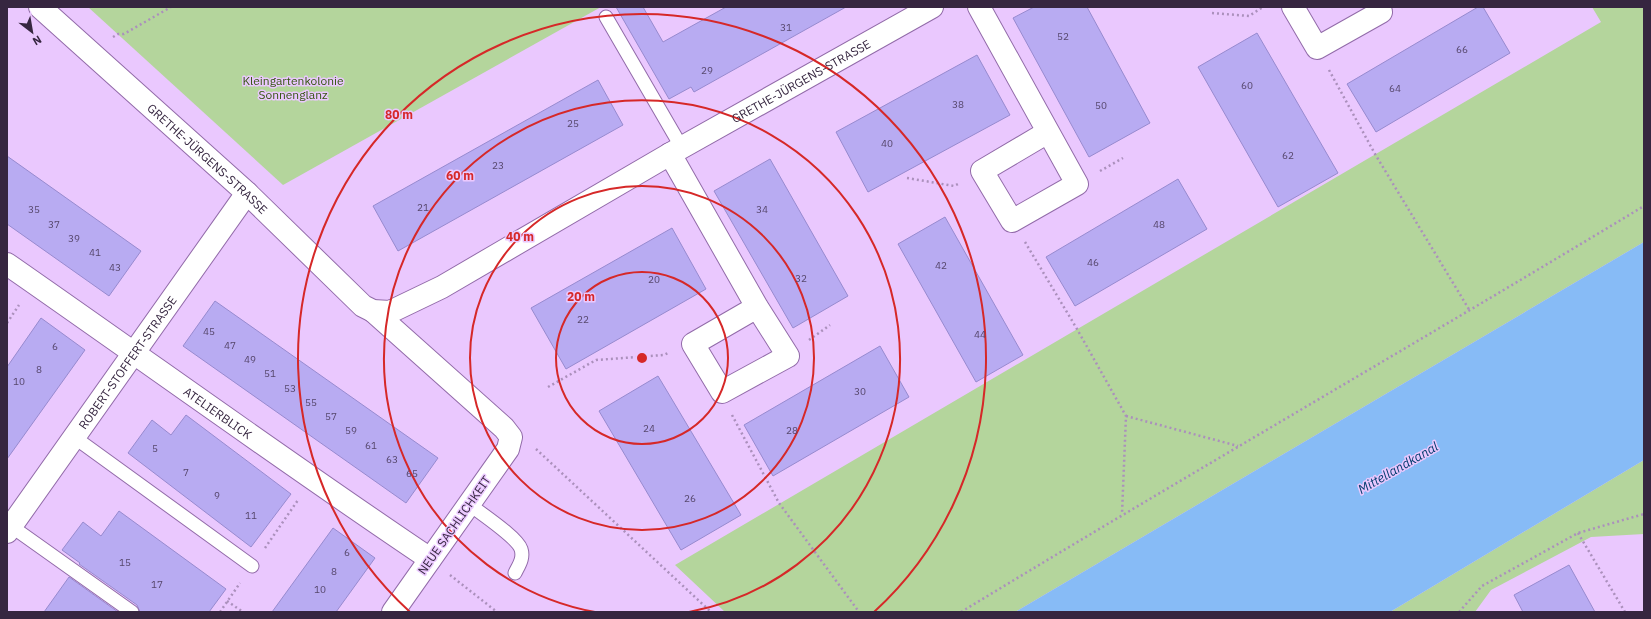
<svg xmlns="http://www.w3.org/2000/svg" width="1651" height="619" viewBox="0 0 1651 619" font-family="'IBM Plex Sans',sans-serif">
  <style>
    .green { fill: #b4d59c }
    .water { fill: #87bbf6 }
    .building { fill: #b8abf2; stroke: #978acf }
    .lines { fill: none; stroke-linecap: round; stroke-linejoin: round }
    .lane-casing { stroke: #926ba9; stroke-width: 15 }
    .street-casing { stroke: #926ba9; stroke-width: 24 }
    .path { stroke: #ab90bc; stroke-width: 2.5; stroke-dasharray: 2 3; stroke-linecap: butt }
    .lane { stroke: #fff; stroke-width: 13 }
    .street { stroke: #fff; stroke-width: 22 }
    .ring { fill: none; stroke: #d62828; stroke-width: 2 }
    .labels { text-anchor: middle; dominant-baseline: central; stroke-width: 3; stroke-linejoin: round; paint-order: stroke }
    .number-label { font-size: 10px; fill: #56476c }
    .park-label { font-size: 12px; fill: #34560f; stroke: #eac8fe }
    .street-label { font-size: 12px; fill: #362640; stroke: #eac8fe }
    .water-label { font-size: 13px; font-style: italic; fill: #023c6f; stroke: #eac8fe }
    .centre { fill: #d62828; stroke: #eac8fe; stroke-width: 2 }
    .ring-label { font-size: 12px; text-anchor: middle; font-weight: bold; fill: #d62828; stroke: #eac8fe; stroke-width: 3; stroke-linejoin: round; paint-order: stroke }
  </style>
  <rect width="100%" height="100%" fill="#eac8fe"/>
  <!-- green -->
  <g class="green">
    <path d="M88 7H601L283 185Z"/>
    <path d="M1592 7H1644V242L1015 612H725L675 565 1601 22Z"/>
    <path d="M1644 460V534L1591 537 1491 590 1475 612H1390Z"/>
  </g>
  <!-- water -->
  <path class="water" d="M1644 242V460L1390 612H1015Z"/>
  <!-- building -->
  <g class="building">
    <path d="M616 7H643L663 42 726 7H846L694 92 691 87 669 99Z"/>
    <path d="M1034 7H1087L1150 123 1089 157 1013 18Z"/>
    <path d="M1478 7H1483L1510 53 1376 132 1347 84Z"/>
    <path d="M1257 33 1338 173 1278 207 1198 67Z"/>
    <path d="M977 55 1010 115 868 192 836 132Z"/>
    <path d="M598 80 623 125 398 251 373 206Z"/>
    <path d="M7 156 141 251 109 296 7 224Z"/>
    <path d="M770 159 848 296 793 328 714 191Z"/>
    <path d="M1178 179 1207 229 1075 306 1046 257Z"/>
    <path d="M945 217 1023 355 976 382 898 244Z"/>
    <path d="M672 228 706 289 566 369 531 308Z"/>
    <path d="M215 301 438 458 406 503 183 346Z"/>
    <path d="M41 318 85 350 7 459V367Z"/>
    <path d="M880 346 909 397 773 476 744 425Z"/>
    <path d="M658 376 741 515 681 550 599 411Z"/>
    <path d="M186 415 291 494 251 547 128 453 152 420 171 435Z"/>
    <path d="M119 511 226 589 209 612H140L137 605 79 564 80 563 62 550 83 522 101 536Z"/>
    <path d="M333 528 375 558 336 612H272Z"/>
    <path d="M1569 565 1595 612H1523L1514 595Z"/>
    <path d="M69 577 118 612H44Z"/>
  </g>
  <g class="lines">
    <defs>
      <g id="lane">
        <path d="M606 17 682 148"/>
        <path d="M74 437 252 566"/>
        <path d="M469 504C480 513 517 537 521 549 524 558 519 565 515 573"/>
        <path d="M11 526 132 612"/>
      </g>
      <g id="street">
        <path id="s1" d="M40 7 247 193 363 306 373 311 390 312 442 287 670 154 932 7"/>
        <path d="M979 7 1077 184 1012 221 982 171 1048 132"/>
        <path d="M1293 7 1317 48 1381 12 1378 7"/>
        <path d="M670 154 757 307 788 356 722 392 693 344 757 307"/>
        <path id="s2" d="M7 264C148 362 287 463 430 559"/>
        <path d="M373 311 504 428 511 437 508 449 393 612"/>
        <path id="s3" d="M7 532 247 193"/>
      </g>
    </defs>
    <!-- lane casing -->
    <use href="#lane" class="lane-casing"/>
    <!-- street casing -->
    <use href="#street" class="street-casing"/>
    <!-- path -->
    <g class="path">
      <path d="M1212 13 1249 16 1263 7"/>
      <path d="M113 37 118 34H124L171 7"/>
      <path d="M1329 70 1375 154 1470 311"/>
      <path d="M1100 171 1123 158"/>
      <path d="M907 178 954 186 960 183"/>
      <path d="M1025 242 1077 329 1126 416 1122 514"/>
      <path d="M7 323 19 305"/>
      <path d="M809 340 830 325"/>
      <path d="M548 387 596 360 664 355 670 352"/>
      <path d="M732 415 779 503 859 612"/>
      <path d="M1126 416 1238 446"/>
      <path d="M536 449 711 612"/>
      <path d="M1578 533 1625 612"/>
      <path d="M265 548 298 500"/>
      <path d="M450 575 497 612"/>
      <path d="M227 601 243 612"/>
      <path d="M220 612 240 583"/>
      <path d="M961 612C1187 475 1417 343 1644 206"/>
      <path d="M1459 612 1482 586 1578 533 1644 514"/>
    </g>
    <!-- lane -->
    <use href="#lane" class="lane"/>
    <!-- street -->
    <use href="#street" class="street"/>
  </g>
  <!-- distance rings -->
  <g class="ring">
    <circle cx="642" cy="358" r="86"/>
    <circle cx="642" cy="358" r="172"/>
    <path d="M595 612A258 258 0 1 1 689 612"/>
    <path d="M410 612A344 344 0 1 1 874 612"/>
  </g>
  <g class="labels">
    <!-- number labels -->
    <g class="number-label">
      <text x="786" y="27">31</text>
      <text x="1063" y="36">52</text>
      <text x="1462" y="49">66</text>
      <text x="707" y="70">29</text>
      <text x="1247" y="85">60</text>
      <text x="1395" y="88">64</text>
      <text x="958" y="104">38</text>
      <text x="1101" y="105">50</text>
      <text x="573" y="123">25</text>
      <text x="887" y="143">40</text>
      <text x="1288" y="155">62</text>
      <text x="498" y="165">23</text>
      <text x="423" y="207">21</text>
      <text x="34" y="209">35</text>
      <text x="762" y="209">34</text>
      <text x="54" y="224">37</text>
      <text x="1159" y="224">48</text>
      <text x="74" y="238">39</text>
      <text x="95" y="252">41</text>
      <text x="1093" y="262">46</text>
      <text x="941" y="265">42</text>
      <text x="115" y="267">43</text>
      <text x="801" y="278">32</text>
      <text x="654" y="279">20</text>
      <text x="583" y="319">22</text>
      <text x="209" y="331">45</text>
      <text x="980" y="334">44</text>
      <text x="230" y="345">47</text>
      <text x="55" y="346">6</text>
      <text x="250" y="359">49</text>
      <text x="39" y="369">8</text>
      <text x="270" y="373">51</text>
      <text x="19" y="381">10</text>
      <text x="290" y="388">53</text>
      <text x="860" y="391">30</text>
      <text x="311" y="402">55</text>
      <text x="331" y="416">57</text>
      <text x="649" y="428">24</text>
      <text x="351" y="430">59</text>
      <text x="792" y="430">28</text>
      <text x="371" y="445">61</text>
      <text x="155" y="448">5</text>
      <text x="392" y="459">63</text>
      <text x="186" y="472">7</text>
      <text x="412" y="473">65</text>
      <text x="217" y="495">9</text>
      <text x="690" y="498">26</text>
      <text x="251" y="515">11</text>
      <text x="347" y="552">6</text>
      <text x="125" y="562">15</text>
      <text x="334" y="571">8</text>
      <text x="157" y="584">17</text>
      <text x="320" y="589">10</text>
    </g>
    <!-- park labels -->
    <g class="park-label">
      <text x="293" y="80">Kleingartenkolonie<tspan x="293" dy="14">Sonnenglanz</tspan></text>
    </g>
    <!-- street labels -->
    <g class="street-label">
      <text stroke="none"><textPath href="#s1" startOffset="940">GRETHE-JÜRGENS-STRASSE</textPath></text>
      <text stroke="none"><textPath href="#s1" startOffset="226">GRETHE-JÜRGENS-STRASSE</textPath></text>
      <text stroke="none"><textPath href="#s3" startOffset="208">ROBERT-STOFFERT-STRASSE</textPath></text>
      <text stroke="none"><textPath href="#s2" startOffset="258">ATELIERBLICK</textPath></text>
      <text transform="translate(454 525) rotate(-55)">NEUE SACHLICHKEIT</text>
    </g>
    <!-- water labels -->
    <g class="water-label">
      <text transform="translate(1398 468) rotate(-30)">Mittellandkanal</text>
    </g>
  </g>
  <circle cx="642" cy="358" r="6" class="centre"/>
  <g class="ring-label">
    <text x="399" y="119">80 m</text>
    <text x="460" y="180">60 m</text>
    <text x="520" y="241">40 m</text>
    <text x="581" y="301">20 m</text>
  </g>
  <!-- border -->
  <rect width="1651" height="619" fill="none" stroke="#362640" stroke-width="16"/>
  <!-- north arrow -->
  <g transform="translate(32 32) rotate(149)" stroke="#eac8fe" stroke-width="3" paint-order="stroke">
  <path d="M0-3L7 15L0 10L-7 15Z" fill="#362640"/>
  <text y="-6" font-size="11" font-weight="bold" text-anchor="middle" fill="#362640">N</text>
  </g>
</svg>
